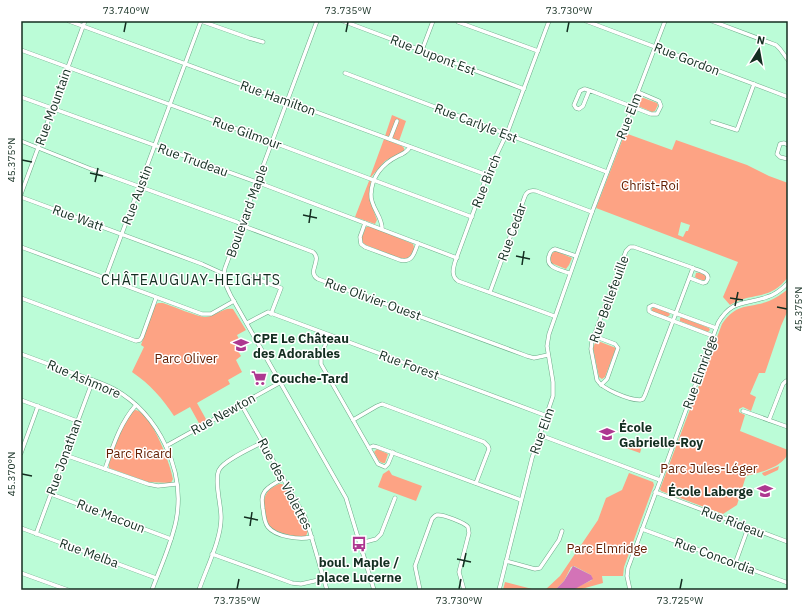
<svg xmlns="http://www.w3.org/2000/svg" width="809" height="611" viewBox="0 0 809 611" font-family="'IBM Plex Sans',sans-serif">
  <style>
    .green { fill: #fda384; fill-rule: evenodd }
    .water { fill: #d373b7 }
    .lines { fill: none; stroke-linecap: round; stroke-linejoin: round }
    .minor-casing { stroke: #6caa88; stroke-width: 4.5 }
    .minor { stroke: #fff; stroke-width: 3.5 }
    .ticks { fill: none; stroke: #142e21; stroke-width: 1.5 }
    .labels { text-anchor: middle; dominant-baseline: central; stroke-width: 3; stroke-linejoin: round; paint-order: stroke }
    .street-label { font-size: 13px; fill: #142e21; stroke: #fff }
    .park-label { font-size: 13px; fill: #642004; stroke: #fff }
    .poi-label { font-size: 13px; font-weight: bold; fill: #142e21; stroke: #fff; text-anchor: start }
    .neighbourhood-label { font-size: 14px; letter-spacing: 1px; fill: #142e21; stroke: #fff }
    .neatline { fill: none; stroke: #142e21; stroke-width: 1.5 }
    .ticks-label { font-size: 10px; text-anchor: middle; fill: #142e21 }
  </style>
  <rect width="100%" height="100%" fill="#bbfcd7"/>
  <!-- green -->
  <g class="green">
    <path d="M641 97 657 103 658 105 655 111 652 112 638 106 636 104 638 99Z"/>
    <path d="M392 115 406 121 399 141 394 139 390 135 389 136H385Z"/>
    <path d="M625 133 672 150 676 140 747 165 769 176 788 183V277C769 302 752 291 730 305L723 297 738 262 596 208ZM681 222 690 225 688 231H686L683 237 678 235Z"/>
    <path d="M384 139 402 146 404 148V151L385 161 371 177H370Z"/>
    <path d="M369 181H371L369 198 377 220 375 224 355 217Z"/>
    <path d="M370 226 413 244C416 250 411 255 407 259H402L366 245 362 242V237L366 227Z"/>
    <path d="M556 251 572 258 569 265 566 269 551 263C550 258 550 253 556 251Z"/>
    <path d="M696 273C699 272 704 274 707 277L706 280C703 281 698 279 695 277Z"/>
    <path d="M788 289V310L781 326 765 373H759L750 394 756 397 751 411 743 407 739 409V412L745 415 740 431 788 450C788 466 759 473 746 476L737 505 723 514 661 491 660 489 722 324C737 302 748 309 769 301 776 298 782 294 788 289Z"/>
    <path d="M158 303H163C173 306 197 317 206 317 216 316 223 307 233 309L246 330 237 335 241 343 235 346 241 356 236 360 242 372 228 380 230 384 197 403 207 421 200 425 190 407 174 416C163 399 150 384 132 372L144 347 141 345 155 305Z"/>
    <path d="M654 307 669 313 670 315 667 317 652 311V309Z"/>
    <path d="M681 317 709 328 710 330 708 332 680 321V319Z"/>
    <path d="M598 341 616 348 605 377 602 379 599 377 593 348 595 343Z"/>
    <path d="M135 410C151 411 171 465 173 479L171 483 148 482 109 468V464C115 447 120 423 135 410Z"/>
    <path d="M628 441 642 446 640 453 626 448Z"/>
    <path d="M377 449 388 454 385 463C379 464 377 457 374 452Z"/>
    <path d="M779 466 778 470 765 476 763 475 762 473Z"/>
    <path d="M389 470 392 475 422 486 416 501 378 487 383 474Z"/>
    <path d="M629 473 653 482 654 485 624 567 623 576H602L603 583 578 590H573V589L592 580 591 575 574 566 571 567 564 581 555 590H545L560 576 598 520 606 498 622 490Z"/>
    <path d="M279 484H282L285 486 300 512 308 531 306 536C297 538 274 533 269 525 266 521 266 517 265 513 262 498 265 490 279 484Z"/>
    <path d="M505 582 536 590H503Z"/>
  </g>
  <!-- water -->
  <path class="water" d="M573 566 591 575 593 579 573 590H555L564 581Z"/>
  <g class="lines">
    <defs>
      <g id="minor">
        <path d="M69 21 487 175"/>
        <path d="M201 21 249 38 263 42"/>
        <path d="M317 21 225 268C222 279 226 286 231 296L346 498 374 590"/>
        <path d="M343 21 524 89"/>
        <path d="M549 21 508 131 487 175 455 262C453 269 451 276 458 281L554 316"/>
        <path d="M586 21 788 97"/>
        <path d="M712 21 776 45 780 49 788 60"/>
        <path d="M458 22 538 51"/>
        <path d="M21 50 272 142 472 217"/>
        <path d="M422 50 433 21"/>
        <path d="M345 73 607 172"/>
        <path d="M589 91 583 106 579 109 576 108 574 105 580 91 584 89H585L594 92 651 114H657L661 106 659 101 638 92"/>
        <path d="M21 97 262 184 457 258"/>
        <path d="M712 122 737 130 754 84"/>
        <path d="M390 139 397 121"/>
        <path d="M21 141 91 169 237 222 246 227 313 252C323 260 306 272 318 279L527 356 534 358 548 355"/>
        <path d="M788 145 784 143 780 144 777 154 780 157 788 159"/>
        <path d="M21 194 85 21"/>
        <path d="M21 197 202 264 224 274"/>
        <path d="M365 223 360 237 361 244 365 247 400 260C413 263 414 253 418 243"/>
        <path d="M382 229C383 217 370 207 371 194 372 176 382 164 398 156 403 154 407 152 410 147"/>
        <path d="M21 247 202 314H211L234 301"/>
        <path d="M630 247H634L693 268 645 395 643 399 640 400C629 400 602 389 597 380L591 349 592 341 626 251Z"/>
        <path d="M569 273C561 270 545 268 549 256 550 252 551 250 555 249L576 256"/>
        <path d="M253 276 262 281 281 288 271 314"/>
        <path d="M690 278 703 283 706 282C713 273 700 271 693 268"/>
        <path d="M105 279 201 21"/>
        <path d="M490 292 525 196C527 191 531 190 536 191L592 212"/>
        <path d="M21 298 136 341 140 340 142 337 156 298"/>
        <path d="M247 323 268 312 547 416"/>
        <path d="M329 335 321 356V364L369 448 373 446 377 447 521 500"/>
        <path d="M594 336 615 344 618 348 607 379 601 385"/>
        <path d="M713 336 652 313 649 311V307L653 305 716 328"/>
        <path d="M21 354C40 361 59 368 78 375 90 379 103 383 114 389 159 414 186 471 176 521 171 545 160 568 152 590"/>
        <path d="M21 400 77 421"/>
        <path d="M241 404 305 517 310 532 327 590"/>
        <path d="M743 411 788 427"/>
        <path d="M353 420 377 406 382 404 484 442 488 446 489 449 476 483"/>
        <path d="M769 420 783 384 786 381H788"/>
        <path d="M540 435 660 480"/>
        <path d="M166 446 281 382"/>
        <path d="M369 448 378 464 385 467 388 464 393 452"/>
        <path d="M21 453 38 406"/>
        <path d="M65 455 148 484 158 486 176 484"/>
        <path d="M105 469C113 446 120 423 136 405"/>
        <path d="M283 479C277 482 270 485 265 491 261 496 262 502 263 509 264 515 264 522 268 527 276 537 300 540 312 537"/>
        <path d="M655 492 788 542"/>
        <path d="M51 494 171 539"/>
        <path d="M21 528 156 578"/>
        <path d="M642 529 788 583"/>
        <path d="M36 534 93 380"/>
        <path d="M361 543 376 539 381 534 395 498"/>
        <path d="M212 554 292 583 301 584 323 579"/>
        <path d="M506 561 535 569 540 568 559 540 562 531"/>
        <path d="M735 564 748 528"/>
        <path d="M21 573 68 590"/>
        <path d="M199 590C206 569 222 538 221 516 221 505 214 480 219 470 224 460 252 448 263 442"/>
        <path d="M420 590 415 566 432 519C434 517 434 516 437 515 443 514 465 523 468 527L469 533 459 572 464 590"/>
        <path d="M499 590 532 458 553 396V382L547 346 549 334 592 212 665 21"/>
        <path d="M630 590 627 576 628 568 718 323C732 299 745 305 767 297 775 295 782 289 788 283"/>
      </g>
    </defs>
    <!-- minor casing -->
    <use href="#minor" class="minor-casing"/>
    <!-- minor -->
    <use href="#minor" class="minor"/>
  </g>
  <!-- ticks -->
  <path class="ticks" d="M124 32 126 22M346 32 348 22M567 32 569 22M22 160 32 162M90 173 103 176M95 182 98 168M303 215 317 218M309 223 311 209M516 256 530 259M522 265 524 251M730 298 743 300M735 306 738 292M777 307 787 309M22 474 32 476M244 517 258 520M250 526 252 512M457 559 471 562M463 567 466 553M237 589 239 579M459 589 461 579M680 589 682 579"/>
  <!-- icons -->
  <defs>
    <symbol id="school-bare" viewBox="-9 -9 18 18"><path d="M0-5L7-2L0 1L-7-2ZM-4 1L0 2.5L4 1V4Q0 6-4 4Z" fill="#ad3890" stroke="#fff" stroke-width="2.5" paint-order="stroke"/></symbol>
    <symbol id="supermarket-bare" viewBox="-9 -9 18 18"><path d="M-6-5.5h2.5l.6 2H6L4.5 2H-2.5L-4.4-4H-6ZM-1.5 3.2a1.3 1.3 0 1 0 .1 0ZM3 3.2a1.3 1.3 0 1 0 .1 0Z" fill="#ad3890" stroke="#fff" stroke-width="2.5" paint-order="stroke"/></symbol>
    <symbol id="bus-bare" viewBox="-9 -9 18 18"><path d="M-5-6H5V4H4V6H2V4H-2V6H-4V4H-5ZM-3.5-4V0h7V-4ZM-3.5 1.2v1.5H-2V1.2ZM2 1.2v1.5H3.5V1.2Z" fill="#ad3890" stroke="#fff" stroke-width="2.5" paint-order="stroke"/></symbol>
  </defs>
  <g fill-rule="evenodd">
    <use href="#school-bare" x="230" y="334" width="22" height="22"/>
    <use href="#supermarket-bare" x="248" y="367" width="22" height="22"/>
    <use href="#school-bare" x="596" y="423" width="22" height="22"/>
    <use href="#school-bare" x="754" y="480" width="22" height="22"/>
    <use href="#bus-bare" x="348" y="533" width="22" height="22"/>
  </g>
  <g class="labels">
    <!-- street labels -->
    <g class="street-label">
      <text transform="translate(433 55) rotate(21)">Rue Dupont Est</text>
      <text transform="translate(687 59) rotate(21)">Rue Gordon</text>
      <text transform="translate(278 98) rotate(20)">Rue Hamilton</text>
      <text transform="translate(53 107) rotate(-70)">Rue Mountain</text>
      <text transform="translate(629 116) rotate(-69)">Rue Elm</text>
      <text transform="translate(476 123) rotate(21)">Rue Carlyle Est</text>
      <text transform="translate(247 133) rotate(20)">Rue Gilmour</text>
      <text transform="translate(193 160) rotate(20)">Rue Trudeau</text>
      <text transform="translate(486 181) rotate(-68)">Rue Birch</text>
      <text transform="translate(137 195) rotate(-69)">Rue Austin</text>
      <text transform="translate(247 211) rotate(-70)">Boulevard Maple</text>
      <text transform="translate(78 218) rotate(20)">Rue Watt</text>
      <text transform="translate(512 232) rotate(-70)">Rue Cedar</text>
      <text transform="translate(373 299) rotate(20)">Rue Olivier Ouest</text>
      <text transform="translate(609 299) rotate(-70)">Rue Bellefeuille</text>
      <text transform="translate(409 365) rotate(20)">Rue Forest</text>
      <text transform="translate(700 372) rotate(-70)">Rue Elmridge</text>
      <text transform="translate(84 379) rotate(23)">Rue Ashmore</text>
      <text transform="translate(223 414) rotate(-29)">Rue Newton</text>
      <text transform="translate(542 431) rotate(-70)">Rue Elm</text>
      <text transform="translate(64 457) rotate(-70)">Rue Jonathan</text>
      <text transform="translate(285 484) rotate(62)">Rue des Violettes</text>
      <text transform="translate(111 516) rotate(21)">Rue Macoun</text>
      <text transform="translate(733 522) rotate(21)">Rue Rideau</text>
      <text transform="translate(89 553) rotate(20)">Rue Melba</text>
      <text transform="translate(715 556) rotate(20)">Rue Concordia</text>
    </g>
    <!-- park labels -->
    <g class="park-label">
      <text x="650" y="185">Christ-Roi</text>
      <text x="186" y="358">Parc Oliver</text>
      <text x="139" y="453">Parc Ricard</text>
      <text x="709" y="468">Parc Jules-Léger</text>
      <text x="607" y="548">Parc Elmridge</text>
    </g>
    <!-- poi labels -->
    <g class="poi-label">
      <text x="253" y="338">CPE Le Château<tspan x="253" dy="15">des Adorables</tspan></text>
      <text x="271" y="378">Couche-Tard</text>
      <text x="619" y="427">École<tspan x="619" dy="15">Gabrielle-Roy</tspan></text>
      <text x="753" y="491" text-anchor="end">École Laberge</text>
      <text x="359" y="562" text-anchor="middle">boul. Maple /<tspan x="359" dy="15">place Lucerne</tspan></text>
    </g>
    <!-- neighbourhood labels -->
    <g class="neighbourhood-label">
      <text x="191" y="280">CHÂTEAUGUAY-HEIGHTS</text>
    </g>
  </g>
  <!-- border -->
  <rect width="809" height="611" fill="none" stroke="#ffffff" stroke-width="44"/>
  <!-- north arrow -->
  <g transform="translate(759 50) rotate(11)" stroke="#ffffff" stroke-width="3" paint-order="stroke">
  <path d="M0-3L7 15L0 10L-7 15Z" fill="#142e21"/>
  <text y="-6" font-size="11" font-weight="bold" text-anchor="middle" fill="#142e21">N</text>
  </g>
  <rect x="22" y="22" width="765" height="567" class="neatline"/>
  <g class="ticks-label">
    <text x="126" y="14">73.740°W</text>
    <text x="348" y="14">73.735°W</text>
    <text x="569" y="14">73.730°W</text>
    <text transform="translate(11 160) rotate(-90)" y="4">45.375°N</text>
    <text transform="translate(798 309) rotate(-90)" y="4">45.375°N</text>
    <text transform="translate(11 474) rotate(-90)" y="4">45.370°N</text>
    <text x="237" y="604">73.735°W</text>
    <text x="459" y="604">73.730°W</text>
    <text x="680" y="604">73.725°W</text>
  </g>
</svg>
